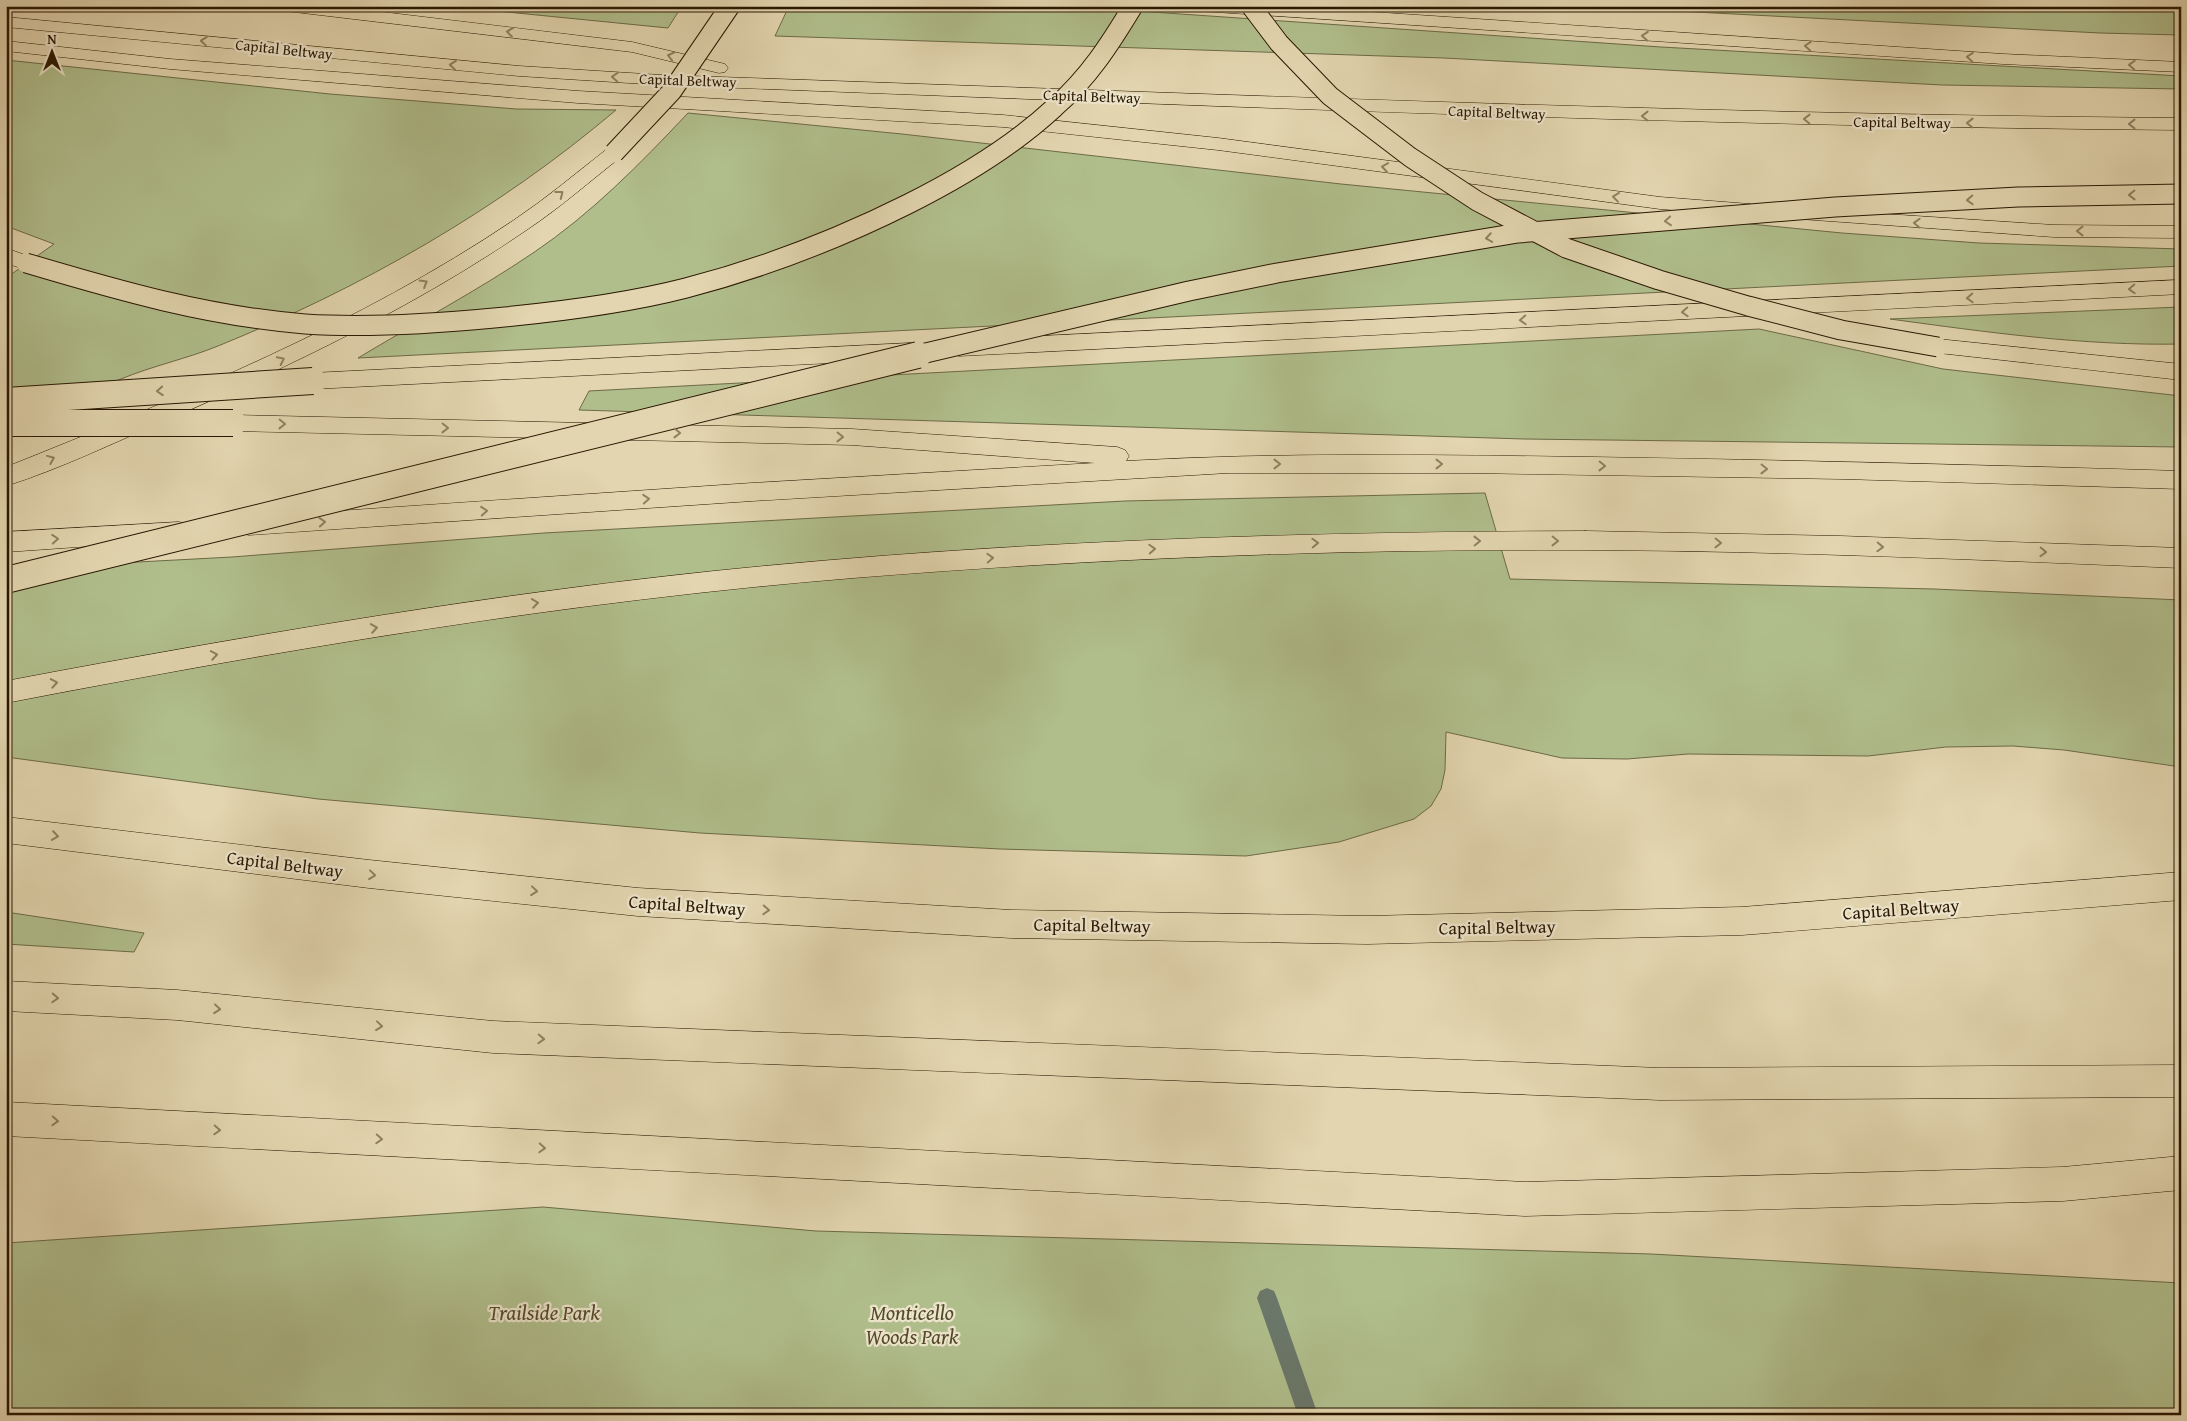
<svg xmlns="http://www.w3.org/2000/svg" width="2187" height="1421" viewBox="0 0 2187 1421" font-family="'Gentium Book Plus',serif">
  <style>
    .green { fill: #b0be8c; stroke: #6c6a46 }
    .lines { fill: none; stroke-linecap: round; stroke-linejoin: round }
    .stream { fill: #6a786a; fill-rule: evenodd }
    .highway-casing { stroke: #291700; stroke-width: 1 }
    .highway { fill: #e2d5af; fill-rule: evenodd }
    .highway-bridge-far1-casing { stroke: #291700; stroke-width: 21; stroke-linecap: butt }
    .highway-bridge-casing { stroke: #291700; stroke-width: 28; stroke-linecap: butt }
    .highway-bridge-far1 { stroke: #e2d5af; stroke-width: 19 }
    .highway-bridge { stroke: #e2d5af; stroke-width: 26 }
    .oneway { stroke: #8f8060 }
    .labels { text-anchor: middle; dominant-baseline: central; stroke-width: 4.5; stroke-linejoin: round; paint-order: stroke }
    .far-street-label { font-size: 15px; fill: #291700; stroke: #ece4cb }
    .street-label { font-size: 18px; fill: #291700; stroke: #ece4cb }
    .near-park-label { font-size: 21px; font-style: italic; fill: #52492a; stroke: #ece4cb }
  </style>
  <rect width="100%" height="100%" fill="#e2d5af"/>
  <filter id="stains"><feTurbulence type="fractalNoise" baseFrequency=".004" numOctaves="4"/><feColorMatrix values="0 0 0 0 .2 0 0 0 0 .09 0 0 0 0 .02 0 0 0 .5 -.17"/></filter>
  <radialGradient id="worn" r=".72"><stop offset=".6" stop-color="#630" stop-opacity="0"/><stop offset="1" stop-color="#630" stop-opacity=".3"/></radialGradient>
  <!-- green -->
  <g class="green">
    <path d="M446 6H682L668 28Z"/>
    <path d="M789 6H1064L1661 47 2181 76V89L1942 85 1444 58 775 36Z"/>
    <path d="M1579 6H2181V35L2100 33Z"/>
    <path d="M6 60 330 94 516 109 616 110C498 210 361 288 218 346 186 359 152 366 121 379 82 394 44 412 6 429V278L54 244 6 226Z"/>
    <path d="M688 113 902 134 1341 184 1842 233 1979 243 2181 249V266L358 358C416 323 477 291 533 253 591 214 640 164 688 113Z"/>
    <path d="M2181 307V344C2084 346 1986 332 1890 319Z"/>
    <path d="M1759 329 1943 369 2181 396V447L1524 439 579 410 589 391Z"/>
    <path d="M1485 493 1510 579 1934 589 2181 600V767L2064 750 2013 746 1946 747 1868 756 1688 754 1627 759 1562 758 1446 732 1445 770 1441 789 1431 806 1414 819 1339 842 1246 856 1000 849 700 833 318 799 6 757V569L232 557 544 533 1125 501Z"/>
    <path d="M6 912 144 933 134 952 6 944Z"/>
    <path d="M543 1207 816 1231 1651 1254 2181 1283V1415H6V1243Z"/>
  </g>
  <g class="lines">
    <!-- stream -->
    <path class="stream" d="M1267 1288 1274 1291 1277 1298 1318 1415H1298L1257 1298 1260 1291Z"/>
    <defs>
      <g id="highway">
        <path d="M278 6H332L632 42 725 64 728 68 725 72 719 73 632 52 286 11 280 10Z"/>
        <path d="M1192 6H1282L2003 54 2181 62V72L2003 64 1200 11 1194 10Z"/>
        <path d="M6 17 519 66 661 75C1168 92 1674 114 2181 118V130C1674 126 1168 104 661 85L519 76 6 27Z"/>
        <path d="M6 41 170 59 578 91 1003 115 1218 138 1660 197 1750 204 1757 206 1760 210 1757 214 1750 216 1660 209 1218 150 1003 127 578 103 170 69 6 51Z"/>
        <path d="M614 147 621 149 624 153 621 157C590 181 561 207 528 229 416 306 292 365 167 420 115 442 60 469 6 486V467C181 397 358 325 514 220 547 198 576 173 607 149Z"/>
        <path d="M1793 208 2054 225 2181 226V238L2054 237 1786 218 1783 214 1786 210Z"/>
        <path d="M6 248 33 258 36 263 33 268 26 270 6 263Z"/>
        <path d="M2181 280V294L959 356 951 353 948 348 951 343 959 340Z"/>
        <path d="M1938 339 2181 364V380L1930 352 1927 347 1930 342Z"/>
        <path d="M911 343 919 346 922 351 919 356 911 359 313 389 305 387 302 381 305 375 313 373Z"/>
        <path d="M233 415 852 429 1117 447 1125 450 1129 456 1126 461C1281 452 1437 455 1592 457 1789 460 1985 465 2181 471V489L1843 479 1468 473H1228L752 501 249 535 240 533 237 526 240 519 249 517 752 483 1095 463 852 445 233 431 225 429 221 423 225 417Z"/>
        <path d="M179 522 188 524 191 531 188 538 179 540 6 552V532Z"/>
        <path d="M1585 531 1840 536 2181 548V568C1983 560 1786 551 1588 550 1343 549 1098 558 853 578 569 601 286 649 6 703V681L59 671C276 631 495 594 714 571 1004 541 1294 532 1585 531Z"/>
        <path d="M6 817 369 860 638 888 1011 910 1367 916 1742 907 2181 872V900L1742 935 1367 944 1011 938 638 916 369 888 6 843Z"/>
        <path d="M6 981 177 990 493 1021 1660 1068 2181 1065V1097L1660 1100 493 1053 177 1020 6 1011Z"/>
        <path d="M6 1102 1525 1182 2063 1167 2181 1156V1190L2063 1201 1525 1216 6 1136Z"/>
      </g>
    </defs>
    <!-- highway casing -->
    <use href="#highway" class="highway-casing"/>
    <!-- highway -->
    <use href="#highway" class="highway"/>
    <defs>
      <g id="highway-bridge-far1">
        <path d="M1251 6 1279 43 1330 96 1410 157 1477 201 1566 248 1659 280 1748 306 1841 330 1938 347"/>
        <path d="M614 153 672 91 730 6"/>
        <path d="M26 263C120 291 207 316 305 324 368 328 431 324 494 318 558 312 624 304 686 288 763 268 838 239 908 204 960 178 1012 147 1055 107 1089 77 1110 44 1133 6"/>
        <path d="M913 356 1189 291 1277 273 1518 233 1835 207 2018 197 2181 194"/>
      </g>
      <g id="highway-bridge">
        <path d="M6 401 313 381"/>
        <path d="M6 423H233"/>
        <path d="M6 580 918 355"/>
      </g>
    </defs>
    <!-- highway-bridge-far1 casing -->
    <use href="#highway-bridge-far1" class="highway-bridge-far1-casing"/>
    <!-- highway-bridge casing -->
    <use href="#highway-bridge" class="highway-bridge-casing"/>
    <!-- highway-bridge-far1 -->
    <use href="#highway-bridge-far1" class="highway-bridge-far1"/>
    <!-- highway-bridge -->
    <use href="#highway-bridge" class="highway-bridge"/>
  </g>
  <!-- one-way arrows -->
  <defs><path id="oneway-chevron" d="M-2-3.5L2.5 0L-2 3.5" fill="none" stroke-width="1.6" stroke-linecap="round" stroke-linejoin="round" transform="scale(1.25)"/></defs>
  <g class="oneway">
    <use href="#oneway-chevron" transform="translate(510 32) rotate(-173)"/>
    <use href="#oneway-chevron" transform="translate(1645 36) rotate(-176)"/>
    <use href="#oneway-chevron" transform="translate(204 41) rotate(-174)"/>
    <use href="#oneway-chevron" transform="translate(1808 46) rotate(-176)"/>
    <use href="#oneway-chevron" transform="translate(671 56) rotate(-166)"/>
    <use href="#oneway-chevron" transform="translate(1970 57) rotate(-176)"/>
    <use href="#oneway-chevron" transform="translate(453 65) rotate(-174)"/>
    <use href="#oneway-chevron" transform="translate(2132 65) rotate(-177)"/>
    <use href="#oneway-chevron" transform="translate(615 77) rotate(-177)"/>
    <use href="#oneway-chevron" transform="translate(1645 116) rotate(-179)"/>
    <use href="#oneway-chevron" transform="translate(1807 119) rotate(-179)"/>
    <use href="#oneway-chevron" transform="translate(1970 123) rotate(-179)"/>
    <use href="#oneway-chevron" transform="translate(2132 124) rotate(-180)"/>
    <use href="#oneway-chevron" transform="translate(1385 167) rotate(-172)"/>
    <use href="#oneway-chevron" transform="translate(560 194) rotate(-38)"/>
    <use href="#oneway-chevron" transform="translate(2132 195) rotate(179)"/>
    <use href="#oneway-chevron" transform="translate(1616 197) rotate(-173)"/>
    <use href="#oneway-chevron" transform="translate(1970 200) rotate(177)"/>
    <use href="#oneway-chevron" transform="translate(1668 221) rotate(175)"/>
    <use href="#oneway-chevron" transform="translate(1917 223) rotate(-177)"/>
    <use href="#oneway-chevron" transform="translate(2080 231) rotate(-180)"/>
    <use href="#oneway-chevron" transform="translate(1489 238) rotate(171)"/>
    <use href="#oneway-chevron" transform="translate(424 283) rotate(-31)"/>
    <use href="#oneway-chevron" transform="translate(2132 289) rotate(177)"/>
    <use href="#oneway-chevron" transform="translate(1970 298) rotate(177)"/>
    <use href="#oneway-chevron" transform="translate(1685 312) rotate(177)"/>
    <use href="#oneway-chevron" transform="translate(1523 320) rotate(177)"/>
    <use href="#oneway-chevron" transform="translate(281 360) rotate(-26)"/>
    <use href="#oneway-chevron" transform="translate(160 391) rotate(176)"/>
    <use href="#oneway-chevron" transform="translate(282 424) rotate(1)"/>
    <use href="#oneway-chevron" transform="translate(445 428) rotate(1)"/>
    <use href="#oneway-chevron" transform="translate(677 433) rotate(1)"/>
    <use href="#oneway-chevron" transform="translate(840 437) rotate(1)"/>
    <use href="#oneway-chevron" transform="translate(51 459) rotate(-22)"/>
    <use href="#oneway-chevron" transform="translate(1277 464)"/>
    <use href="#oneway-chevron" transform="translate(1439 464)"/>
    <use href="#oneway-chevron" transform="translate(1602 466) rotate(1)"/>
    <use href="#oneway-chevron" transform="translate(1764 469) rotate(1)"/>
    <use href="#oneway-chevron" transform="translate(646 499) rotate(-4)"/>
    <use href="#oneway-chevron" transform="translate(484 511) rotate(-4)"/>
    <use href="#oneway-chevron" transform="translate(322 522) rotate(-4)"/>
    <use href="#oneway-chevron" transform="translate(55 539) rotate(-4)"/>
    <use href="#oneway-chevron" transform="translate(1477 541) rotate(-1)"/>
    <use href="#oneway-chevron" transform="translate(1555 541) rotate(1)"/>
    <use href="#oneway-chevron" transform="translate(1315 543) rotate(-2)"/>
    <use href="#oneway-chevron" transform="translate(1718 543) rotate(1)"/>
    <use href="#oneway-chevron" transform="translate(1880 547) rotate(2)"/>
    <use href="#oneway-chevron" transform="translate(1152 549) rotate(-3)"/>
    <use href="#oneway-chevron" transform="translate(2043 552) rotate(2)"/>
    <use href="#oneway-chevron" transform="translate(990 558) rotate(-3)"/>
    <use href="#oneway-chevron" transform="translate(535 603) rotate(-9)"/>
    <use href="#oneway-chevron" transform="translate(374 628) rotate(-9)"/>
    <use href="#oneway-chevron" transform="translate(214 655) rotate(-10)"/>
    <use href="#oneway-chevron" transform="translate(54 683) rotate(-10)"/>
    <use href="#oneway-chevron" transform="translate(55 836) rotate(8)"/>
    <use href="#oneway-chevron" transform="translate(372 875) rotate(6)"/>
    <use href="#oneway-chevron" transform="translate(534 891) rotate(6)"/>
    <use href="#oneway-chevron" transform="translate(766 910) rotate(3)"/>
    <use href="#oneway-chevron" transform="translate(55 998) rotate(3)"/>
    <use href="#oneway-chevron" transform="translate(217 1009) rotate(6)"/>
    <use href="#oneway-chevron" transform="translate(379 1026) rotate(6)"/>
    <use href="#oneway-chevron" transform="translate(541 1039) rotate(2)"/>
    <use href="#oneway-chevron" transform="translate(55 1121) rotate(3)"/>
    <use href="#oneway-chevron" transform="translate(217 1130) rotate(3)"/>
    <use href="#oneway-chevron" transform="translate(379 1139) rotate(3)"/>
    <use href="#oneway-chevron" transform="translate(542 1148) rotate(3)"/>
  </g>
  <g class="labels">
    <!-- far-street labels -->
    <g class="far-street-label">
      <text transform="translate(284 49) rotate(6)">Capital Beltway</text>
      <text transform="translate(688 80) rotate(2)">Capital Beltway</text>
      <text transform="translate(1092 96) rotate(2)">Capital Beltway</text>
      <text transform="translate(1497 112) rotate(2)">Capital Beltway</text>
      <text transform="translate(1902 122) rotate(1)">Capital Beltway</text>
    </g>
    <!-- street labels -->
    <g class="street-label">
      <text transform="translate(285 864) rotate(7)">Capital Beltway</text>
      <text transform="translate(687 905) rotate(4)">Capital Beltway</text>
      <text transform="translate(1901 909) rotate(-4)">Capital Beltway</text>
      <text transform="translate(1092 925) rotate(1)">Capital Beltway</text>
      <text transform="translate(1497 927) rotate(-1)">Capital Beltway</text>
    </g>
    <!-- near-park labels -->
    <g class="near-park-label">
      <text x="544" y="1312">Trailside Park</text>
      <text x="912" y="1312">Monticello<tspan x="912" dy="24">Woods Park</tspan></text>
    </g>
  </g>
  <!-- margin -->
  <rect width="2187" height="1421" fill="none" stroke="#e2d5af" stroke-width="25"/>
  <rect x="8" y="8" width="2172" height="1406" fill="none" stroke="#291700" stroke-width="2.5"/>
  <rect x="12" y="12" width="2162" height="1396" fill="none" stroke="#291700"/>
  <!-- north arrow -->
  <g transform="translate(52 52)" stroke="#ece4cb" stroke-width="4" paint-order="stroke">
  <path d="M0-4L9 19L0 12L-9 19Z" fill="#291700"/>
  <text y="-8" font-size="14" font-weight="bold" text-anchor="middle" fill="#291700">N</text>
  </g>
  <rect width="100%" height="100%" filter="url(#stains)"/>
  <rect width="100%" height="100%" fill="url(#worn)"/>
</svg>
